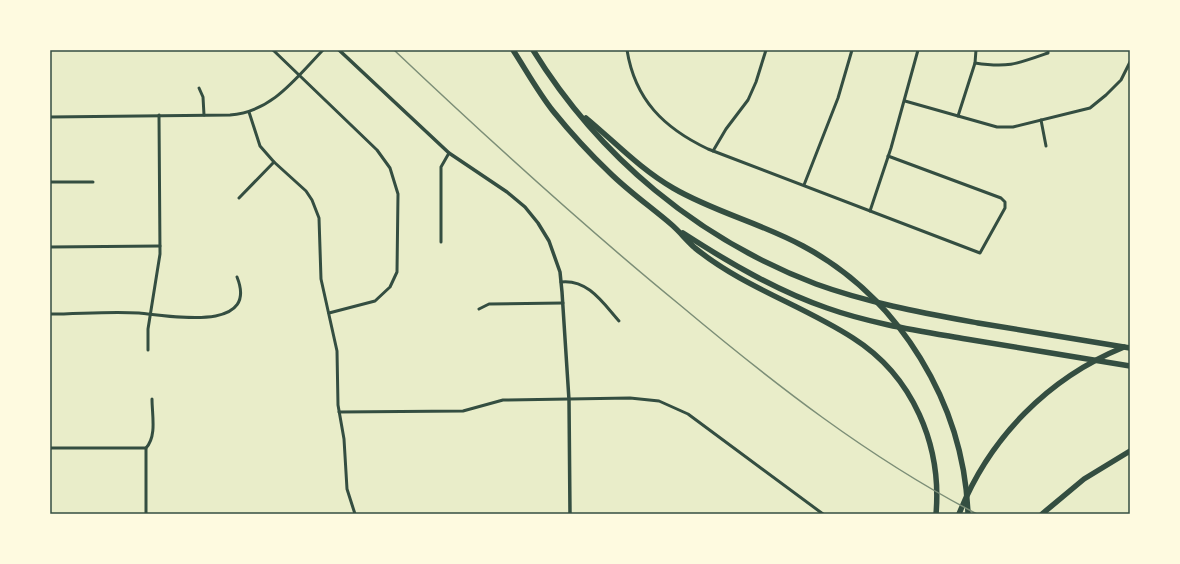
<svg xmlns="http://www.w3.org/2000/svg" width="1180" height="564" viewBox="0 0 1180 564" font-family="Commissioner,sans-serif">
  <style>
    .lines { fill: none; stroke-linecap: round; stroke-linejoin: round }
    .minor { stroke: #344e41; stroke-width: 3 }
    .tertiary { stroke: #344e41; stroke-width: 3.5 }
    .motorway { stroke: #344e41; stroke-width: 5.5 }
    .rail { stroke: #7c8e77; stroke-width: 1.5 }
    .neatline { fill: none; stroke: #344e41; stroke-width: 1.5 }
  </style>
  <rect width="100%" height="100%" fill="#e9edc9"/>
  <g class="lines">
    <!-- minor -->
    <g class="minor">
      <path d="M273 50 377 150 390 168 398 194 397 272 390 287 375 301 329 313"/>
      <path d="M627 50C635 100 664 128 708 149L980 253 1005 208V202L1001 198 888 156"/>
      <path d="M975 63C1008 68 1017 64 1048 53V50"/>
      <path d="M199 88 203 97 204 115"/>
      <path d="M905 101 997 127H1013L1090 108 1106 95 1121 80 1130 62"/>
      <path d="M249 112 260 146 274 162 306 191 312 200 319 218 321 279 337 351 338 405 344 439 347 489 355 514"/>
      <path d="M958 116 975 63 976 50"/>
      <path d="M50 117 230 115C272 112 296 78 323 50"/>
      <path d="M1041 120 1046 146"/>
      <path d="M713 151 726 129 748 100 756 82 766 50"/>
      <path d="M50 182H93"/>
      <path d="M804 185 838 98 852 50"/>
      <path d="M239 198 274 162"/>
      <path d="M870 211 891 148 918 50"/>
      <path d="M441 242V167L449 153"/>
      <path d="M50 247 160 246"/>
      <path d="M561 282C588 279 603 303 619 321"/>
      <path d="M479 309 489 304 563 303"/>
      <path d="M50 314C79 314 110 311 139 313 166 315 260 334 237 277"/>
      <path d="M148 350V329L160 254 159 115"/>
      <path d="M339 412 463 411 503 400 630 398 659 401 688 414 823 514"/>
      <path d="M50 448H146"/>
      <path d="M146 514V448C157 436 152 415 152 399"/>
    </g>
    <!-- tertiary -->
    <path class="tertiary" d="M339 50 449 153 507 192 525 207 538 223 549 241 560 272 562 292 569 400 570 514"/>
    <!-- motorway -->
    <g class="motorway">
      <path d="M513 50C526 70 538 92 553 111 570 132 589 153 609 172 628 191 651 207 672 225 680 232 687 241 695 248 743 287 802 305 853 338 913 376 942 445 936 514"/>
      <path d="M533 50C599 157 698 239 816 284 868 303 924 313 978 323 1029 331 1079 340 1130 348"/>
      <path d="M586 118C615 142 640 169 673 188 714 212 761 223 803 246 900 298 964 404 968 514"/>
      <path d="M683 233C728 262 777 291 827 308 872 324 920 331 966 339 1021 348 1075 357 1130 366"/>
      <path d="M959 514C989 438 1048 378 1124 347"/>
      <path d="M1042 514 1084 479 1130 451"/>
    </g>
    <!-- rail -->
    <path class="rail" d="M394 50C487 138 581 224 680 305 773 383 869 458 977 514"/>
  </g>
  <!-- border -->
  <rect width="1180" height="564" fill="none" stroke="#fefae0" stroke-width="102"/>
  <rect x="51" y="51" width="1078" height="462" class="neatline"/>
</svg>
